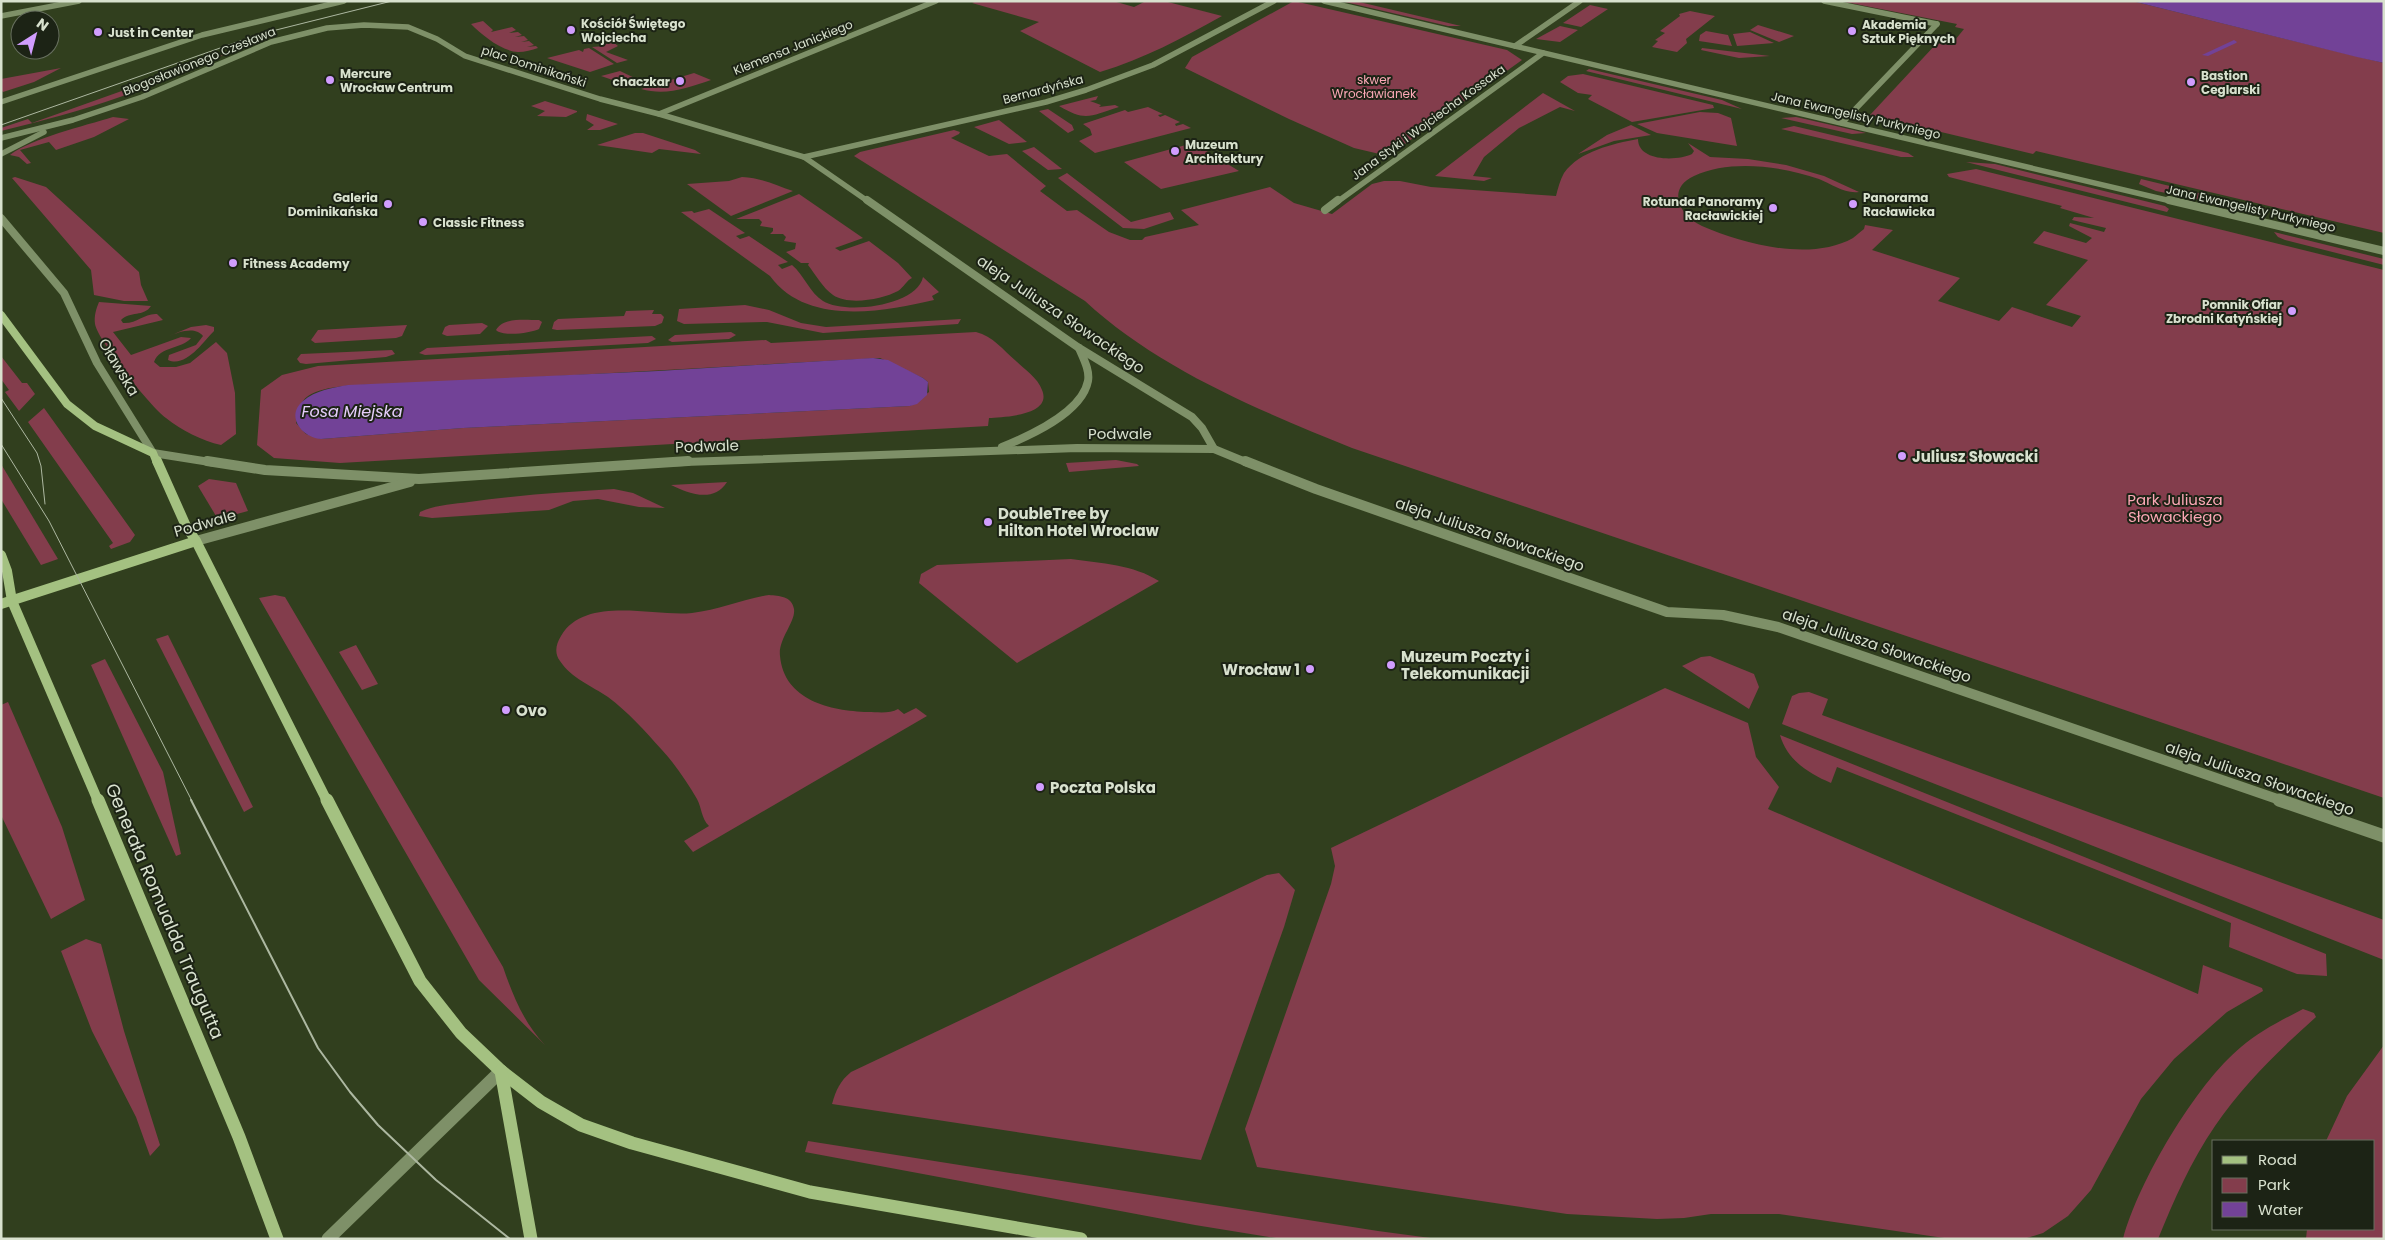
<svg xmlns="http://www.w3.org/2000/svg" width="2385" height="1240" viewBox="0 0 2385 1240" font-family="Poppins,sans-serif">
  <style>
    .green { fill: #833d4c; fill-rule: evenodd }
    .water { fill: #724297 }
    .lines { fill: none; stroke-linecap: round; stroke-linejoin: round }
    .stream { fill: #724297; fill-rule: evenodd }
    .minor-far3 { stroke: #7e9068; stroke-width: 5.5 }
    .minor-far2 { stroke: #7e9068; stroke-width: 8 }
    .minor-far1 { stroke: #7e9068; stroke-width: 10 }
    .minor { stroke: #7e9068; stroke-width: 13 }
    .tertiary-far2 { stroke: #7e9068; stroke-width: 5.5 }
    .tertiary-far1 { stroke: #7e9068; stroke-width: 8 }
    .tertiary { stroke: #7e9068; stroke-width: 13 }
    .secondary-far2 { stroke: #a4c181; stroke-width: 8 }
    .secondary-far1 { stroke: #a4c181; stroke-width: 10 }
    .secondary { stroke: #a4c181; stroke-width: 13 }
    .tram-far1 { stroke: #adb8a1; stroke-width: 1 }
    .tram { stroke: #adb8a1; stroke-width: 2 }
    .poi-dot { fill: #d19dfe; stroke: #1c2315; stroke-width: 2 }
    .labels { text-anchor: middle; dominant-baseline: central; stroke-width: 4; stroke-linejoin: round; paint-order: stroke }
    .far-poi-label { font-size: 12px; font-weight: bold; fill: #d8e1ce; stroke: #1c2315; text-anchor: start }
    .far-street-label { font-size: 12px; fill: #d8e1ce; stroke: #1c2315 }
    .far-park-label { font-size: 12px; fill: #fca8b6; stroke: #1c2315 }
    .street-label { font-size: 15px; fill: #d8e1ce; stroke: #1c2315 }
    .poi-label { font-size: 15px; font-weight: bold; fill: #d8e1ce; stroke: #1c2315; text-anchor: start }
    .park-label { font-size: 15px; fill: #fca8b6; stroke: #1c2315 }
    .water-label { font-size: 16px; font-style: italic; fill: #e5cefb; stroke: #1c2315 }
    .near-street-label { font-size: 18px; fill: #d8e1ce; stroke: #1c2315 }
  </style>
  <rect width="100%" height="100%" fill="#313f1e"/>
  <!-- green -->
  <g class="green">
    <path d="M977 1H1113L1134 7 1146 1H1164L1222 16C1182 38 1144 59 1100 72L1020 31 1039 22 972 3Z"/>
    <path d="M1294 1 1507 50 1522 60 1388 156 1354 148 1289 119 1185 68 1192 57Z"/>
    <path d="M1341 1H1355L1461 26H1448Z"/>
    <path d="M1840 1H2132L2384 63V233L2036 151 2033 154 1870 115 1937 43 1951 45 1964 29 1955 27 1957 24Z"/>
    <path d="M1590 5 1608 9 1581 27 1563 23Z"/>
    <path d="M1690 11 1715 16 1686 39 1687 43 1677 52 1652 47 1658 41 1655 40 1665 33 1660 31 1680 16 1679 14Z"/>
    <path d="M483 21 493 30 491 32 512 27 516 30 509 33 518 32 522 35 515 37 524 36 528 40 521 42 529 41 534 45 527 47 536 46 538 48C532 50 525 52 518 52 501 51 482 35 471 24Z"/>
    <path d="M1758 25 1794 36 1779 42 1750 30Z"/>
    <path d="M1560 26 1578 30 1560 42 1536 39Z"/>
    <path d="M1706 31 1728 35 1732 46 1699 41 1700 35Z"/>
    <path d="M1750 32 1774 43 1737 46 1733 34Z"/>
    <path d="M613 42 618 46 606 52 628 60 617 63 592 47 605 46 602 45Z"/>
    <path d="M589 48 614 64 590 72 547 58 579 50 583 52 584 49Z"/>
    <path d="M1702 48 1770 56 1739 58 1701 50Z"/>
    <path d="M231 52C194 67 158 84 120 97 81 111 41 121 1 131V128L28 119 32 123Z"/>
    <path d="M61 68 34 82 3 92 1 90V79Z"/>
    <path d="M1589 69 1722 100 1742 109 1586 71Z"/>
    <path d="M620 71 643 82 645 83 633 87 601 76Z"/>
    <path d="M694 73 711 80C687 88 666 96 641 89Z"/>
    <path d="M1583 74 1713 105 1714 108 1632 122 1588 99 1592 95 1578 93 1560 82 1568 76Z"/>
    <path d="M1543 93 1575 111 1560 107 1519 128 1484 157 1473 176 1492 178 1484 181 1435 176Z"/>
    <path d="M1098 96 1096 100 1090 101 1101 105 1099 107 1115 105 1119 107C1090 116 1086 122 1059 106Z"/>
    <path d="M545 101 577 111V112L566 117 537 116 545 111 531 106Z"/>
    <path d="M1148 107 1163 114 1158 115 1160 117 1165 115 1180 122 1175 124 1176 126 1183 124 1191 128 1095 153 1079 141 1092 135 1090 129 1083 124 1125 110 1128 112Z"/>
    <path d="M1048 109 1072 125 1074 130 1068 133 1039 111Z"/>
    <path d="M1700 112 1718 113 1731 118 1737 146 1657 133 1637 124Z"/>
    <path d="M587 114 618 124 600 130H587L594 125 586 120Z"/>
    <path d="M113 117 129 119 94 137 56 150 49 142 20 150 31 163 27 164 19 157 10 155C32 138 84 126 113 117Z"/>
    <path d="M1796 117 1805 119 1866 133 1852 134 1781 118Z"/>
    <path d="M999 120 1027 142 1009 144 974 127Z"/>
    <path d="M1631 125 1651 135 1614 141 1578 154 1607 135Z"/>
    <path d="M1794 126 1908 153 1914 157H1901L1781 129Z"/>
    <path d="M954 130 960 132 959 134 951 138 989 156 1007 154 1046 186 1040 191 1067 211 1077 210 1109 232 1130 240H1142L1145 237 1199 225 1181 210 1270 187 1294 203 1332 214 1372 184 1384 181H1400L1431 187 1556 196C1558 188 1560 180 1564 173 1580 151 1612 144 1638 139 1638 162 1678 161 1692 154L1694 151 1688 143 1710 157 1748 159 1786 165 1824 176 1859 192C1844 194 1832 184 1819 179 1781 166 1730 159 1694 176 1667 188 1678 215 1702 226 1744 244 1810 262 1853 238 1856 236 1861 231 1864 229L1865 225 1893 230 1872 250 1960 278 1938 301 1999 321 2012 307 2072 327 2081 316 2046 305 2088 260 2033 243 2044 231 2086 243 2092 238 2069 226 2070 223 2104 232 2106 228 2072 220 2074 217 2094 218 2060 208 2062 206 1949 177 1947 174 1976 169 2384 270V798L1352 448C1261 411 1158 369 1085 301L854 156 860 152Z"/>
    <path d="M635 133H643L695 150 701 154 659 149 652 153 597 145Z"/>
    <path d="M1193 143 1239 171 1161 189 1124 162Z"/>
    <path d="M1034 147 1062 169 1048 170 1022 151Z"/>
    <path d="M1966 162 1995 164 2165 206 2169 209 2167 212Z"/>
    <path d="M1067 173 1131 222 1170 212 1174 219 1144 229 1123 228 1058 178Z"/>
    <path d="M15 177 46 187 139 272 141 285 148 301H124L94 295 91 270 12 178Z"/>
    <path d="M742 177C762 178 775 185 793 191L731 216 687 184 729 181Z"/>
    <path d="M2141 179 2219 198 2216 203 2156 191 2139 184Z"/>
    <path d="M799 194 863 238 835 248 840 251 869 241 898 263 912 278C907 280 904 287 898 291 883 299 849 306 833 295 823 288 815 274 808 265L809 263H801L786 252 795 249 796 243 784 241 786 237 783 234H770L773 231V228L760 226 762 222 759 219H736Z"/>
    <path d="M709 209 745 233 736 236 740 239 749 236 788 262 778 265 782 269 792 265C804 275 810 293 823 301 845 315 917 306 923 277L939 292 932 296 934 300C883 312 806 326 770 276L681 212 692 211 694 213Z"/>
    <path d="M2274 232 2384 259V265L2285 240 2278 237Z"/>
    <path d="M99 302 151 306C144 317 130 311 121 320L123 323C137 324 144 313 157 314L163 320 113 332 131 355 181 337 191 338C182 349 160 346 154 362L160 367H176L190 363 216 342 227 353 235 393 236 434 221 445C202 441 181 430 166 418 151 407 98 341 95 324 94 316 96 309 99 302Z"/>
    <path d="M745 305 769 310 801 323 826 327 961 319 958 324 823 333 767 322 684 324 677 321 679 309Z"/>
    <path d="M654 310 652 314H661L664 317 662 323 655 326 557 330 552 329 554 322 558 319 624 316 626 311Z"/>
    <path d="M539 320 542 322 539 329C531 333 503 337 496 330 503 317 525 320 539 320Z"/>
    <path d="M482 323 488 326 480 334 447 336 442 334 445 327 449 325Z"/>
    <path d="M206 325 214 327V331C203 342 186 368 168 360L169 355 196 345 203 336C195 326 179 332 169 336L191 327Z"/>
    <path d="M407 325 402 336 396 338 315 343 311 340 318 330Z"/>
    <path d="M731 332 736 335 729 339 672 342 668 340 675 335Z"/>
    <path d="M976 332C993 336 1003 350 1016 361 1024 369 1038 378 1042 390 1053 416 1002 417 989 418L988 426 340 463 274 458 257 445 261 390 282 375 318 366 766 340 771 343ZM880 358 923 378 928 382 929 392 910 406 463 428 321 439 306 434 296 423C298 417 299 406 303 401 317 382 375 385 396 385Z"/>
    <path d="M652 336 656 339 648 343 425 355 419 353 427 348Z"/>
    <path d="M392 350 395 354 386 357 306 364 300 363 297 359 301 354Z"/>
    <path d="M1 356 22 383H27L35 394 19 411 5 392 9 390 1 379Z"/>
    <path d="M44 408 135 535 130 542 111 549 109 546 113 543 28 422Z"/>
    <path d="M1116 460 1137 464 1139 466 1069 472 1066 463Z"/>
    <path d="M1 464 58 559 41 565 1 499Z"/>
    <path d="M209 479 236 483 248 511 226 517 216 516 198 486Z"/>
    <path d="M727 482C714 503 689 494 671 485Z"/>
    <path d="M614 489 633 493 665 508 639 507 598 499 573 501 549 510 432 518 419 516 420 512C435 505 453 504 469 502 517 495 566 492 614 489Z"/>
    <path d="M1071 559C1101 563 1134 565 1159 581L1017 663 919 583 921 574 937 565Z"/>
    <path d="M275 595 285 597 503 967C513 996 524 1023 545 1045L479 980 259 598Z"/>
    <path d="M769 595C779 596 792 596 794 609 796 622 778 639 780 656 784 700 830 711 868 712 877 712 890 714 898 709L904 714 916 708 927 716 693 852 684 841 709 826C701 818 702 808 697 799 687 782 675 764 662 750 645 731 628 712 608 697 592 686 571 678 560 661 554 653 556 644 561 636 585 595 654 617 692 613 719 610 743 599 769 595Z"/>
    <path d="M168 635 253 807 244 812 156 639Z"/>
    <path d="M356 645 378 684 362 690 339 652Z"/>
    <path d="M1710 656 1754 674 1759 687 1749 709 1682 666 1701 657Z"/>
    <path d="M105 659 163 772 181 854 176 856 91 665Z"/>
    <path d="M1665 688 1748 723 1756 757 1779 787 1768 809 2198 994 2203 965 2262 988 2263 991 2227 1012 2174 1059 2141 1099 2091 1190 2068 1216 2043 1233 2027 1238 1951 1239 1779 1214H1711L1684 1218 1657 1219 1567 1214 1257 1167 1245 1129 1331 884 1335 866 1331 848Z"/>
    <path d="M1809 692 1828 699 1822 715 2384 920V960L1782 724 1792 696 1799 693Z"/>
    <path d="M8 702 62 827 85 900 51 919 1 815V705Z"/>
    <path d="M1780 735 2326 954 2327 976 2297 974 2229 947 2231 923 1837 767 1831 783C1808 773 1787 760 1780 735Z"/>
    <path d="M1279 873 1295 890 1284 927 1201 1160 832 1104C836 1090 840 1081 851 1072L1267 875Z"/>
    <path d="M86 939 101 944 124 1031 160 1145 150 1156 136 1117 92 1031 61 951Z"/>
    <path d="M2303 1009 2314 1013 2316 1017C2279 1050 2243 1085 2215 1126 2191 1161 2174 1200 2158 1239H2123C2138 1182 2196 1084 2241 1047 2260 1031 2282 1020 2303 1009Z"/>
    <path d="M2384 1045V1239H2306L2307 1229H2374V1141H2326L2347 1096Z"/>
    <path d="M808 1141 1378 1231 1438 1239H1282L1195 1225 805 1152Z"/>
  </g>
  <!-- water -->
  <g class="water">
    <path d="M2132 1H2384V63L2357 57Z"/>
    <path d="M873 358 888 360 923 378 928 382 927 395 917 404 910 406 463 428 321 439C302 438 285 416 303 401 316 390 332 388 348 385L658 371Z"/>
  </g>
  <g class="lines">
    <!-- stream -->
    <path class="stream" d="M2234 40 2237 42 2236 43 2208 56 2202 55Z"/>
    <!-- minor-far3 -->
    <g class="minor-far3">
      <path d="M1824 1 1937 24"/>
      <path d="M1 16 79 1"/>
      <path d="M1515 46 1580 1"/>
      <path d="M659 114 804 157 869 202"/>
      <path d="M1842 123 1937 24"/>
      <path d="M804 157 1046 102 1086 90 1153 65 1274 1"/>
      <path d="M1337 202 1543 53"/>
    </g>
    <!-- minor-far2 -->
    <g class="minor-far2">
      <path d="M867 200 1079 348 1192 417 1202 428 1214 449 1248 463"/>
      <path d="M1325 210 1338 200"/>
      <path d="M1002 447C1029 436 1082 413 1088 381 1090 370 1083 358 1079 348"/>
      <path d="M153 453 216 463"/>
      <path d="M656 463 1077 448 1214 449"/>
    </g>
    <!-- minor-far1 -->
    <g class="minor-far1">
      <path d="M207 461 265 470 419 479 688 461"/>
      <path d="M1245 461 1316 489 1667 612 1723 615 1778 627 2283 801"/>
      <path d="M196 541 410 482"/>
    </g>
    <!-- minor -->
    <path class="minor" d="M2279 800 2384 836"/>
    <!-- tertiary-far2 -->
    <g class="tertiary-far2">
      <path d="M1324 1 2175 202"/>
      <path d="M1 102 202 35 344 1"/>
      <path d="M1 138 73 120 142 97 271 42 327 28 364 25 408 27 437 39 465 56 600 99 659 114 936 1"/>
      <path d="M1 154 44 132"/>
    </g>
    <!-- tertiary-far1 -->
    <g class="tertiary-far1">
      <path d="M2169 200 2384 251"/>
      <path d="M1 218 64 293 97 363 153 453"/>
    </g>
    <!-- tertiary -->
    <path class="tertiary" d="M328 1239 501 1071"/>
    <!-- secondary-far2 -->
    <path class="secondary-far2" d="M1 315 67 404 95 426 153 453 157 463"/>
    <!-- secondary-far1 -->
    <g class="secondary-far1">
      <path d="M157 461 186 526 196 541 327 801"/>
      <path d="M1 555 7 571 12 601 98 801"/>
      <path d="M1 604 196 541"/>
    </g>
    <!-- secondary -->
    <g class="secondary">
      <path d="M98 800 239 1137 277 1239"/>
      <path d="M327 800 420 981 461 1033 501 1071 541 1102 581 1125 632 1143 810 1192 1081 1239"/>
      <path d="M501 1071 531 1239"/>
    </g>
    <!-- tram-far1 -->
    <g class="tram-far1">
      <path d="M1 125 260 34 392 1"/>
      <path d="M1 398 37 453 41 466 45 504"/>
      <path d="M1 444 49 521 192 801"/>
    </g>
    <!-- tram -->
    <path class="tram" d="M191 800 318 1048 350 1092 378 1125 436 1180 510 1239"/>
  </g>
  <!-- markers -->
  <g class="poi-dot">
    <circle cx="571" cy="30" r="5"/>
    <circle cx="1852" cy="31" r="5"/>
    <circle cx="98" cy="32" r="5"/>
    <circle cx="330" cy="80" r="5"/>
    <circle cx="680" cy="81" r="5"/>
    <circle cx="2191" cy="82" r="5"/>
    <circle cx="1175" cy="151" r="5"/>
    <circle cx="388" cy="204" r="5"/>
    <circle cx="1853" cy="204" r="5"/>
    <circle cx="1773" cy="208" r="5"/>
    <circle cx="423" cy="222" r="5"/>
    <circle cx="233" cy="263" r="5"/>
    <circle cx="2292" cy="311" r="5"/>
    <circle cx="1902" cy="456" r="5"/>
    <circle cx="988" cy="522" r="5"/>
    <circle cx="1391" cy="665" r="5"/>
    <circle cx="1310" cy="669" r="5"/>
    <circle cx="506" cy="710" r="5"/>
    <circle cx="1040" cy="787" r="5"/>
  </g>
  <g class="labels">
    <!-- far-poi labels -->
    <g class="far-poi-label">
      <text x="581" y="23">Kościół Świętego<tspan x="581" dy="14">Wojciecha</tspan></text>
      <text x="1862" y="24">Akademia<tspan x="1862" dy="14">Sztuk Pięknych</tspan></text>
      <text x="108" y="32">Just in Center</text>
      <text x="340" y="73">Mercure<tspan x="340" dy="14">Wrocław Centrum</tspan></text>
      <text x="2201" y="75">Bastion<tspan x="2201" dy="14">Ceglarski</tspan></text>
      <text x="670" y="81" text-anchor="end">chaczkar</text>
      <text x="1185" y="144">Muzeum<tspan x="1185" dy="14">Architektury</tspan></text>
      <text x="378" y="197" text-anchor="end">Galeria<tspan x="378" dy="14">Dominikańska</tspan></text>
      <text x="1863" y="197">Panorama<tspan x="1863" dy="14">Racławicka</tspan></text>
      <text x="1763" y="201" text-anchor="end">Rotunda Panoramy<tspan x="1763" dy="14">Racławickiej</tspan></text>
      <text x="433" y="222">Classic Fitness</text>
      <text x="243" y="263">Fitness Academy</text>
      <text x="2282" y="304" text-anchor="end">Pomnik Ofiar<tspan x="2282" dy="14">Zbrodni Katyńskiej</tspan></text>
    </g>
    <!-- far-street labels -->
    <g class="far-street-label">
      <text transform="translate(793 47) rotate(-22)">Klemensa Janickiego</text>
      <text transform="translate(199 61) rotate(-22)">Błogosławionego Czesława</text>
      <text transform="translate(534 66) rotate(18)">plac Dominikański</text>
      <text transform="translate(1043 89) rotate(-15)">Bernardyńska</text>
      <text transform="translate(1856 115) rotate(13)">Jana Ewangelisty Purkyniego</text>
      <text transform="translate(1428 122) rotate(-36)">Jana Styki i Wojciecha Kossaka</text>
      <text transform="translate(2251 208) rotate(13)">Jana Ewangelisty Purkyniego</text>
    </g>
    <!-- far-park labels -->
    <g class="far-park-label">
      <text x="1374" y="79">skwer<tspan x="1374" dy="14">Wrocławianek</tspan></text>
    </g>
    <!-- street labels -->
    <g class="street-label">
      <text transform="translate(1061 314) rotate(34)">aleja Juliusza Słowackiego</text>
      <text transform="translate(119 367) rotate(59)">Oławska</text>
      <text x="1120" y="433">Podwale</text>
      <text transform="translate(707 446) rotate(-2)">Podwale</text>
      <text transform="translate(205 523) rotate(-16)">Podwale</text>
      <text transform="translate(1490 534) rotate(19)">aleja Juliusza Słowackiego</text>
      <text transform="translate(1877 645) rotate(19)">aleja Juliusza Słowackiego</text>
      <text transform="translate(2260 778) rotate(19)">aleja Juliusza Słowackiego</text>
    </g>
    <!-- poi labels -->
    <g class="poi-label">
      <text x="1912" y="456">Juliusz Słowacki</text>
      <text x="998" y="513">DoubleTree by<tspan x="998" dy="17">Hilton Hotel Wroclaw</tspan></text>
      <text x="1401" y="656">Muzeum Poczty i<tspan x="1401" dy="17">Telekomunikacji</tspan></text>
      <text x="1300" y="669" text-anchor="end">Wrocław 1</text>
      <text x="516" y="710">Ovo</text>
      <text x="1050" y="787">Poczta Polska</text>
    </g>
    <!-- park labels -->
    <g class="park-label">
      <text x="2175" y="499">Park Juliusza<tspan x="2175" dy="17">Słowackiego</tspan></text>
    </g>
    <!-- water labels -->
    <g class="water-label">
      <text x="352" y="411">Fosa Miejska</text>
    </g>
    <!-- near-street labels -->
    <g class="near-street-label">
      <text transform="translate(165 911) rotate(67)">Generała Romualda Traugutta</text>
    </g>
  </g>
  <!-- border -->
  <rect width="2385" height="1240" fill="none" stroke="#d8e1ce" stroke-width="5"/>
  <!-- legend -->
  <rect x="2212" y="1140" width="162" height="90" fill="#1c2315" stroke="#676f5f"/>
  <rect x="2222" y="1156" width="25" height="8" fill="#a4c181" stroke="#676f5f"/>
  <text x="2258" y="1165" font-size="15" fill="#d8e1ce">Road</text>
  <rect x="2222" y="1178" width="25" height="15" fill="#833d4c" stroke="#676f5f"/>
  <text x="2258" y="1190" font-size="15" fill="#d8e1ce">Park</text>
  <rect x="2222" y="1202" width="25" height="15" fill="#724297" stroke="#676f5f"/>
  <text x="2258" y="1215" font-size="15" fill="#d8e1ce">Water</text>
  <!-- north arrow -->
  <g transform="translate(35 35) rotate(36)"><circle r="24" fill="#1c2315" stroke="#676f5f"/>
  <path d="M0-4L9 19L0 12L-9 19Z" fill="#d19dfe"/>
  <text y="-8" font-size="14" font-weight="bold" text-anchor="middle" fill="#d8e1ce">N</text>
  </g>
</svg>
